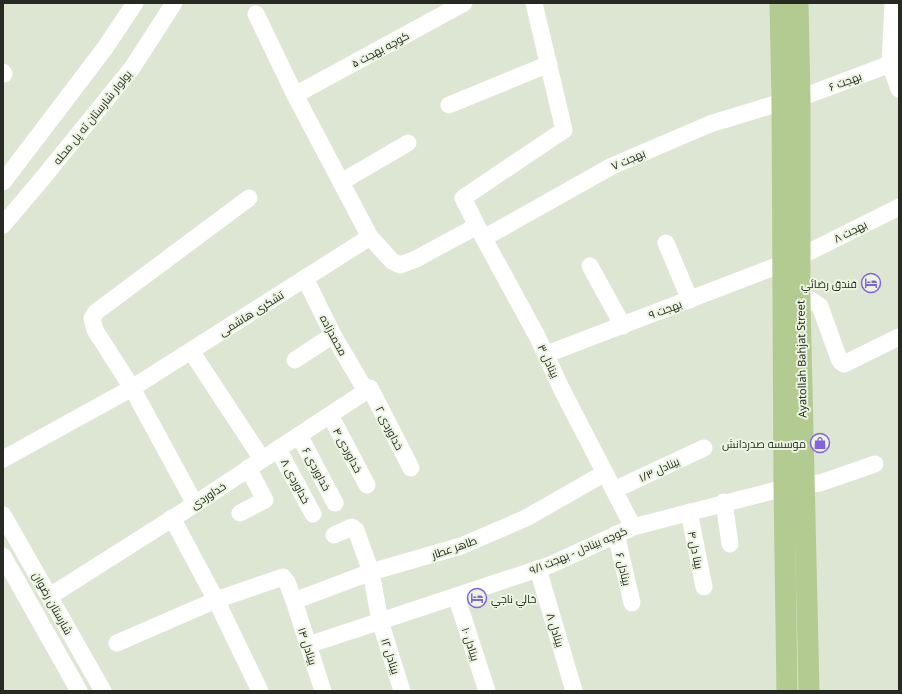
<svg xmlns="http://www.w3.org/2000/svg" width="902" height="694" viewBox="0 0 902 694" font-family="'Noto Sans',Cairo,sans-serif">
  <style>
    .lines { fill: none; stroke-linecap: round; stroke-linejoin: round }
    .minor { stroke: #fff; stroke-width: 17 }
    .major { stroke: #b3ca91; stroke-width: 21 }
    .labels { text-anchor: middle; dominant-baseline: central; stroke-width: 4; stroke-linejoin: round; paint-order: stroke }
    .street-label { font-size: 11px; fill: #262a23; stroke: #eaf4e0 }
    .poi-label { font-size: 11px; fill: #262a23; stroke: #eaf4e0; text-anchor: end }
  </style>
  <rect width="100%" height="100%" fill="#dde6d3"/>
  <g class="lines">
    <!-- minor -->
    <g class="minor">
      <path d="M534 3 564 130 463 198 477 226 537 336 562 390 633 527"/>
      <path d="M893 3 890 64 899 89"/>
      <path d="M256 14 295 95 370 237 392 261 400 265 416 259 477 226"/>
      <path d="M3 72 4 74"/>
      <path d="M295 95 464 3"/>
      <path d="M800 98 890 64"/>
      <path d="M449 105 549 64"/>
      <path d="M3 182 105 48 135 3"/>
      <path d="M341 182 408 143"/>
      <path d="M3 225 42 179 132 68 174 3"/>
      <path d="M484 238 612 166 710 124 782 102"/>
      <path d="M666 243 690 300"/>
      <path d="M801 256 899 207"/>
      <path d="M590 266 623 326"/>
      <path d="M800 302 811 300 820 306 839 359 841 362 844 364 899 337"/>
      <path d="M191 351 262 459"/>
      <path d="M547 354 782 264"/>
      <path d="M295 360 333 335"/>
      <path d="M370 388 411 468"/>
      <path d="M330 415 367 485"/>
      <path d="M299 435 335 503"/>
      <path d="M278 449 313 514"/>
      <path d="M3 459 132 388 370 237"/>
      <path d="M804 485 820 483 875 464"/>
      <path d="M614 490 704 448"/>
      <path d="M724 502 730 544"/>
      <path d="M195 504 132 388 95 330 92 318 96 312 249 198"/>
      <path d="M689 512 704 587"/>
      <path d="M240 513 265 500 248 468"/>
      <path d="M3 515 103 691"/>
      <path d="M172 518 216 600 260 691"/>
      <path d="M616 534 632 603"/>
      <path d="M334 535 352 527 356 530 371 572 380 621 402 691"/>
      <path d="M3 556 79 691"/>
      <path d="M538 569 574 691"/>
      <path d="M50 596 195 504 366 391 333 335 305 278"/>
      <path d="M456 596 487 691"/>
      <path d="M294 601 371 572 461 546 526 518 605 473"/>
      <path d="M117 643 216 600 283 577 287 582 294 601 323 691"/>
      <path d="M308 645 550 565 633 527 784 488"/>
    </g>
    <!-- major -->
    <g class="major">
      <path d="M780 3 782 102 784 488 787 691"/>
      <path d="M798 3 800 98V302L809 691"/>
    </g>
  </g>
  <!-- icons -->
  <defs>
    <symbol id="hotel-ring" viewBox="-11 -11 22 22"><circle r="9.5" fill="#eaf4e0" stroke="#8264df" stroke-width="1.5"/><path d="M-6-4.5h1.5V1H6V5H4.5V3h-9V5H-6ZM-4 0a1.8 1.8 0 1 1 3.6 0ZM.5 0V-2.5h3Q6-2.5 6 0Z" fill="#8264df"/></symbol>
    <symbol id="shop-ring" viewBox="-11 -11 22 22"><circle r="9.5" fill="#eaf4e0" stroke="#8264df" stroke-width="1.5"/><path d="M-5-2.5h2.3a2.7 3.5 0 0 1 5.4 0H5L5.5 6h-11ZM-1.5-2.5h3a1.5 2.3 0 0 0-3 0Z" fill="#8264df"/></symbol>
  </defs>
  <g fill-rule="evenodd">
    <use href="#hotel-ring" x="860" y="272" width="22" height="22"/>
    <use href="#shop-ring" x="809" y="432" width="22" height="22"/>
    <use href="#hotel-ring" x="466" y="587" width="22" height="22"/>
  </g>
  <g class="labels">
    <!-- street labels -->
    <g class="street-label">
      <text transform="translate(380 49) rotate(-28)">کوچه بهجت ۵</text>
      <text transform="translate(845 81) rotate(-21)">بهجت ۶</text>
      <text transform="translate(92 117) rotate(-51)">بولوار شارستان ته پل محله</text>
      <text transform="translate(628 159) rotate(-24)">بهجت ۷</text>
      <text transform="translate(850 231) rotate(-27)">بهجت ۸</text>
      <text transform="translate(665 309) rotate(-21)">بهجت ۹</text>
      <text transform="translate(251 313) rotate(-32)">تشکری هاشمی</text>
      <text transform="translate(334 335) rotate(62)">محمدزاده</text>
      <text transform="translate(801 359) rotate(-91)">Ayatollah Bahjat Street</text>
      <text transform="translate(549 361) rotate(65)">بینادل ۳</text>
      <text transform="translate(390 428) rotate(63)">خداوردی ۲</text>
      <text transform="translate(348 450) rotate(62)">خداوردی ۴</text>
      <text transform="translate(317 469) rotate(62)">خداوردی ۶</text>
      <text transform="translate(659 469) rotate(-25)">بینادل ۱/۳</text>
      <text transform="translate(296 481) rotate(62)">خداوردی ۸</text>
      <text transform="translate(208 495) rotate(-33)">خداوردی</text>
      <text transform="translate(454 547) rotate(-19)">طاهر عطار</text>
      <text transform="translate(578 550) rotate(-23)">کوچه بینادل - بهجت ۹/۱</text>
      <text transform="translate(696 550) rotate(79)">بینا دل ۴</text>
      <text transform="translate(624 569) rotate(77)">بینادل ۶</text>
      <text transform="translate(53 603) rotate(61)">شارستان رضوان</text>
      <text transform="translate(556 630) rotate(73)">بینادل ۸</text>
      <text transform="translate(471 644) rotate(72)">بینادل ۱۰</text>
      <text transform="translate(308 646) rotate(72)">بینادل ۱۴</text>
      <text transform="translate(391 656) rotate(72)">بینادل ۱۲</text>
    </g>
    <!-- poi labels -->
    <g class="poi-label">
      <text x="857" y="283">فندق رضائي</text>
      <text x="806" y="443">موسسه صدردانش</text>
      <text x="491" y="598" text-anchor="start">خالي ناجي</text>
    </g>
  </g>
  <!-- border -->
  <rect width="902" height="694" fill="none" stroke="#262a23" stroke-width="8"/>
</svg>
